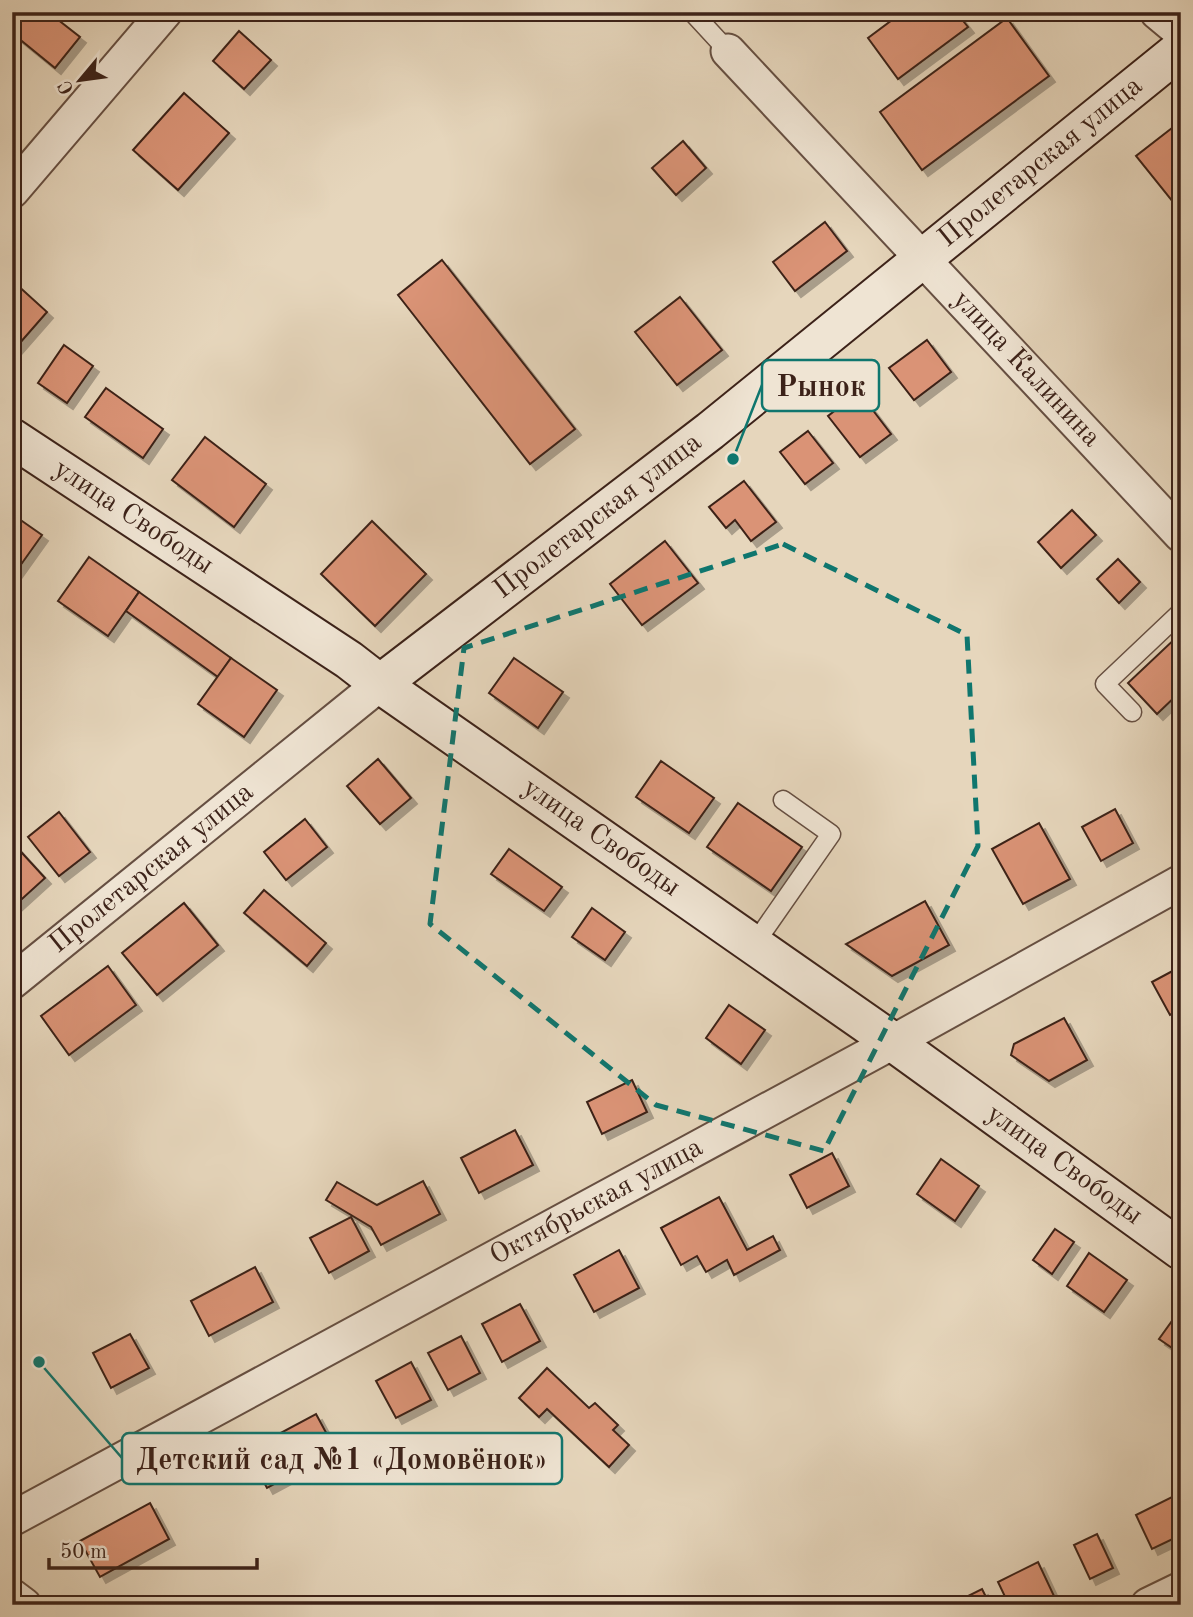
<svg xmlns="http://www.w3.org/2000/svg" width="1193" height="1617" viewBox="0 0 1193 1617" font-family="'Old Standard TT',serif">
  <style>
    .building { fill: #da9376; stroke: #3c2219; stroke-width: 2; filter: url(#shadow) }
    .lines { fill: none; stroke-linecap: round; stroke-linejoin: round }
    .lane-casing { stroke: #664f42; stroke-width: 21 }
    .street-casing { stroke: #664f42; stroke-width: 37 }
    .secondary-casing { stroke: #3c2219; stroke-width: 42 }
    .lane { stroke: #efe4d3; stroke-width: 18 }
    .street { stroke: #efe4d3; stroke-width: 33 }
    .secondary { stroke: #efe4d3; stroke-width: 38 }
    .marked { fill: none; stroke: #0f766e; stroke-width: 5; stroke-dasharray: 14 9; stroke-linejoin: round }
    .labels { text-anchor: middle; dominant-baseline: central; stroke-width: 6; stroke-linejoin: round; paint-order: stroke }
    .street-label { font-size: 28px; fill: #3c2219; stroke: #efe4d3 }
    .leader { fill: none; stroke: #0f766e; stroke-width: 2.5 }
    .callout-dot { fill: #0f766e; stroke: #efe4d3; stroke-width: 2.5 }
    .callout { fill: #efe4d3; stroke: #0f766e; stroke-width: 2.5 }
    .callout-label { font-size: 30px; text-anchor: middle; font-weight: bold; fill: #3c2219 }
  </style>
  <defs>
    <filter id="shadow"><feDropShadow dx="6" dy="6" stdDeviation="0" flood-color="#0004"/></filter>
  </defs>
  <rect width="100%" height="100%" fill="#e6d6bc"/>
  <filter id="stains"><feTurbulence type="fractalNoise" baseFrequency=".00286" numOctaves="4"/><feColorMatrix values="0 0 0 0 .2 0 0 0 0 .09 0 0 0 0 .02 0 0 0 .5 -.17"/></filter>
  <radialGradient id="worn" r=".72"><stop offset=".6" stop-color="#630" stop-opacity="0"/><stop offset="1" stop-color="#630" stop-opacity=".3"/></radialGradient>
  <!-- building -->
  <g class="building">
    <path d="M16 12H48L80 37 55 68 12 33V16Z"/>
    <path d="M892 12H932L935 16 941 12H956L968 27 898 79 868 38 896 17Z"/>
    <path d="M1007 18 1049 76 922 170 880 112Z"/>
    <path d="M239 31 271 60 244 89 213 61Z"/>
    <path d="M184 93 229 133 178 190 133 150Z"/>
    <path d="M1181 121V212L1136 156Z"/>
    <path d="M683 141 706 168 676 195 652 168Z"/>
    <path d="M825 222 847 251 795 291 773 262Z"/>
    <path d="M442 260 575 429 530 464 398 295Z"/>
    <path d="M15 283 47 312 12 352V285Z"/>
    <path d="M680 297 722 350 677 385 635 332Z"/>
    <path d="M927 340 951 372 914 400 889 368Z"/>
    <path d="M64 345 93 366 67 403 38 383Z"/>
    <path d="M106 388 163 429 143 458 85 417Z"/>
    <path d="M859 392 891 434 860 457 828 416Z"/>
    <path d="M808 431 833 463 805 484 780 452Z"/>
    <path d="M205 437 266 484 234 527 172 480Z"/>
    <path d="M744 481 776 522 751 541 735 520 726 528 709 507Z"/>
    <path d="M1072 510 1096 535 1061 568 1038 542Z"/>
    <path d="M12 514 42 535 15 573 12 571Z"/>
    <path d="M372 521 426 574 375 626 321 574Z"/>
    <path d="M665 541 698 583 642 625 610 584Z"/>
    <path d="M89 557 139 592 108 636 58 601Z"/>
    <path d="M1118 559 1140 582 1119 603 1097 579Z"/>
    <path d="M139 592 231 658 218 677 126 611Z"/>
    <path d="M1181 633V691L1157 714 1128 683Z"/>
    <path d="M231 658 277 690 244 737 198 704Z"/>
    <path d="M514 658 563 692 538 728 489 693Z"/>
    <path d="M378 759 411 798 380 824 347 786Z"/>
    <path d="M661 761 714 798 689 833 636 797Z"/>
    <path d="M738 803 802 847 771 891 707 847Z"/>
    <path d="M1115 809 1133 843 1101 861 1082 827Z"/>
    <path d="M59 812 90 852 59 876 28 837Z"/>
    <path d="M305 819 327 847 286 880 264 852Z"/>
    <path d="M1039 823 1070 879 1023 904 992 849Z"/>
    <path d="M12 842 45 878 12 908Z"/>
    <path d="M509 849 562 887 544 911 491 874Z"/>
    <path d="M264 890 326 943 307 966 244 913Z"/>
    <path d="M925 901 949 945 892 976 846 944Z"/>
    <path d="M184 903 218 945 157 995 122 953Z"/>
    <path d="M592 908 625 932 605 960 572 937Z"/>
    <path d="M108 966 136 1005 69 1055 41 1016Z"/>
    <path d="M1180 967 1181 1009 1170 1015 1152 982Z"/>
    <path d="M729 1005 765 1030 741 1064 706 1038Z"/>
    <path d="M1064 1018 1087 1060 1049 1081 1011 1055 1014 1044Z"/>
    <path d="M632 1080 647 1112 602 1134 587 1102Z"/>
    <path d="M515 1130 533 1165 479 1193 461 1158Z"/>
    <path d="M832 1153 849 1186 807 1208 790 1175Z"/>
    <path d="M941 1159 979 1186 955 1221 917 1194Z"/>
    <path d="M423 1181 440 1214 381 1245 371 1227 326 1200 337 1182 377 1205Z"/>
    <path d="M719 1197 747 1250 773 1236 780 1250 734 1275 727 1260 706 1272 697 1256 681 1265 661 1228Z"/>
    <path d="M351 1217 369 1251 329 1273 310 1238Z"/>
    <path d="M1055 1229 1074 1242 1052 1274 1033 1260Z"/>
    <path d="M619 1250 639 1288 594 1312 574 1275Z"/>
    <path d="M1089 1253 1127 1280 1104 1312 1067 1286Z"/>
    <path d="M255 1267 273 1302 209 1336 191 1301Z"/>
    <path d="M520 1304 540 1341 502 1362 482 1324Z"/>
    <path d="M1177 1314 1181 1317V1354L1159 1339Z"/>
    <path d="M130 1334 149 1368 111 1388 93 1353Z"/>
    <path d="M461 1336 480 1373 448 1390 428 1353Z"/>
    <path d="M411 1362 431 1400 396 1418 376 1381Z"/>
    <path d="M547 1368 589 1408 595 1403 618 1425 613 1430 629 1445 609 1467 547 1409 539 1417 519 1398Z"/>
    <path d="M316 1414 336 1451 267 1488 247 1451Z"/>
    <path d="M1178 1494 1181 1500V1535L1152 1549 1136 1515Z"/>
    <path d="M150 1503 169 1539 100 1577 80 1541Z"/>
    <path d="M1097 1534 1113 1568 1090 1579 1074 1545Z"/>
    <path d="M1038 1562 1054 1596 1037 1605H1009L998 1582Z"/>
    <path d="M982 1589 990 1605H955L954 1603Z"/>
  </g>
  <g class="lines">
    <defs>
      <g id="lane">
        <path d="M692 12 728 51"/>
        <path d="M1132 712 1105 684 1181 612"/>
        <path d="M753 946 831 834 783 800"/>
      </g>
      <g id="street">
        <path d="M1157 12 1181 32"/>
        <path id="s1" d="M728 51 1181 535"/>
        <path d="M12 191 165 12"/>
        <path id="s2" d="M12 982 380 684"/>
        <path id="s3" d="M12 1519 893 1042 1181 882"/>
        <path d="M12 1596 24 1605"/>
        <path d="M1148 1605 1181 1589"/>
      </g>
      <g id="secondary">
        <path id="s4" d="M12 438 349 660 380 684 893 1042 1181 1250"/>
        <path id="s5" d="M380 684 710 431 1181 49"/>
      </g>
    </defs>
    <!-- lane casing -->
    <use href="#lane" class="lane-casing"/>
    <!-- street casing -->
    <use href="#street" class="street-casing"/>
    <!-- secondary casing -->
    <use href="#secondary" class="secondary-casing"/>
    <!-- lane -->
    <use href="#lane" class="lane"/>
    <!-- street -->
    <use href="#street" class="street"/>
    <!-- secondary -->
    <use href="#secondary" class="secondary"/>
  </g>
  <!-- marked area -->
  <path class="marked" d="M783 544 967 635 978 846 824 1151 656 1105 430 924 464 648Z"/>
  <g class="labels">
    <!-- street labels -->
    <g class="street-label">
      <text stroke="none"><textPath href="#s5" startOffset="842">Пролетарская улица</textPath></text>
      <text stroke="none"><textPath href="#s1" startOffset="436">улица Калинина</textPath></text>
      <text stroke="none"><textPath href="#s4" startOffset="145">улица Свободы</textPath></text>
      <text stroke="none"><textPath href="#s5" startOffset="275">Пролетарская улица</textPath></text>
      <text stroke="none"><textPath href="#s4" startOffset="712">улица Свободы</textPath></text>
      <text stroke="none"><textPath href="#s2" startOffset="180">Пролетарская улица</textPath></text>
      <text stroke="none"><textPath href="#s4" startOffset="1279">улица Свободы</textPath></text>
      <text stroke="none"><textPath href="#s3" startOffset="665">Октябрьская улица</textPath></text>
    </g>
  </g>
  <!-- callouts -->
  <path class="leader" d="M733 459L762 385M39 1362L122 1458"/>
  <g class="callout-dot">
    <circle cx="733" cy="459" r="7"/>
    <circle cx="39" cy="1362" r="7"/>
  </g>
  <g class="callout">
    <rect x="762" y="360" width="117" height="51" rx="7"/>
    <rect x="122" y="1433" width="440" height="51" rx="7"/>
  </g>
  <g class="callout-label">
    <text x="821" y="396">Рынок</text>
    <text x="342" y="1469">Детский сад №1 «Домовёнок»</text>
  </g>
  <!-- margin -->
  <rect width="1193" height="1617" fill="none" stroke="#e6d6bc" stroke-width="42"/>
  <rect x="14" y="14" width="1165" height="1589" fill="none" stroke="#3c2219" stroke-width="3.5"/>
  <rect x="21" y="21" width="1151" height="1575" fill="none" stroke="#3c2219" stroke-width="2"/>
  <!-- north arrow -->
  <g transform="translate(80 80) rotate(241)" stroke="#efe4d3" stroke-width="5" paint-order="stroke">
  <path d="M0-5L12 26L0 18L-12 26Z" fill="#3c2219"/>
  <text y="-10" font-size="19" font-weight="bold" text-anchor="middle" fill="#3c2219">С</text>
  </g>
  <!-- scale -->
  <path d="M49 1558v10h208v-10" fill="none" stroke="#3c2219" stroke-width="3.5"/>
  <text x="60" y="1558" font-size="21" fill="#3c2219" stroke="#efe4d3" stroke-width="5" paint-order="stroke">50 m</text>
  <rect width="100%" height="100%" filter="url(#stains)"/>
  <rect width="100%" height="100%" fill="url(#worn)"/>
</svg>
